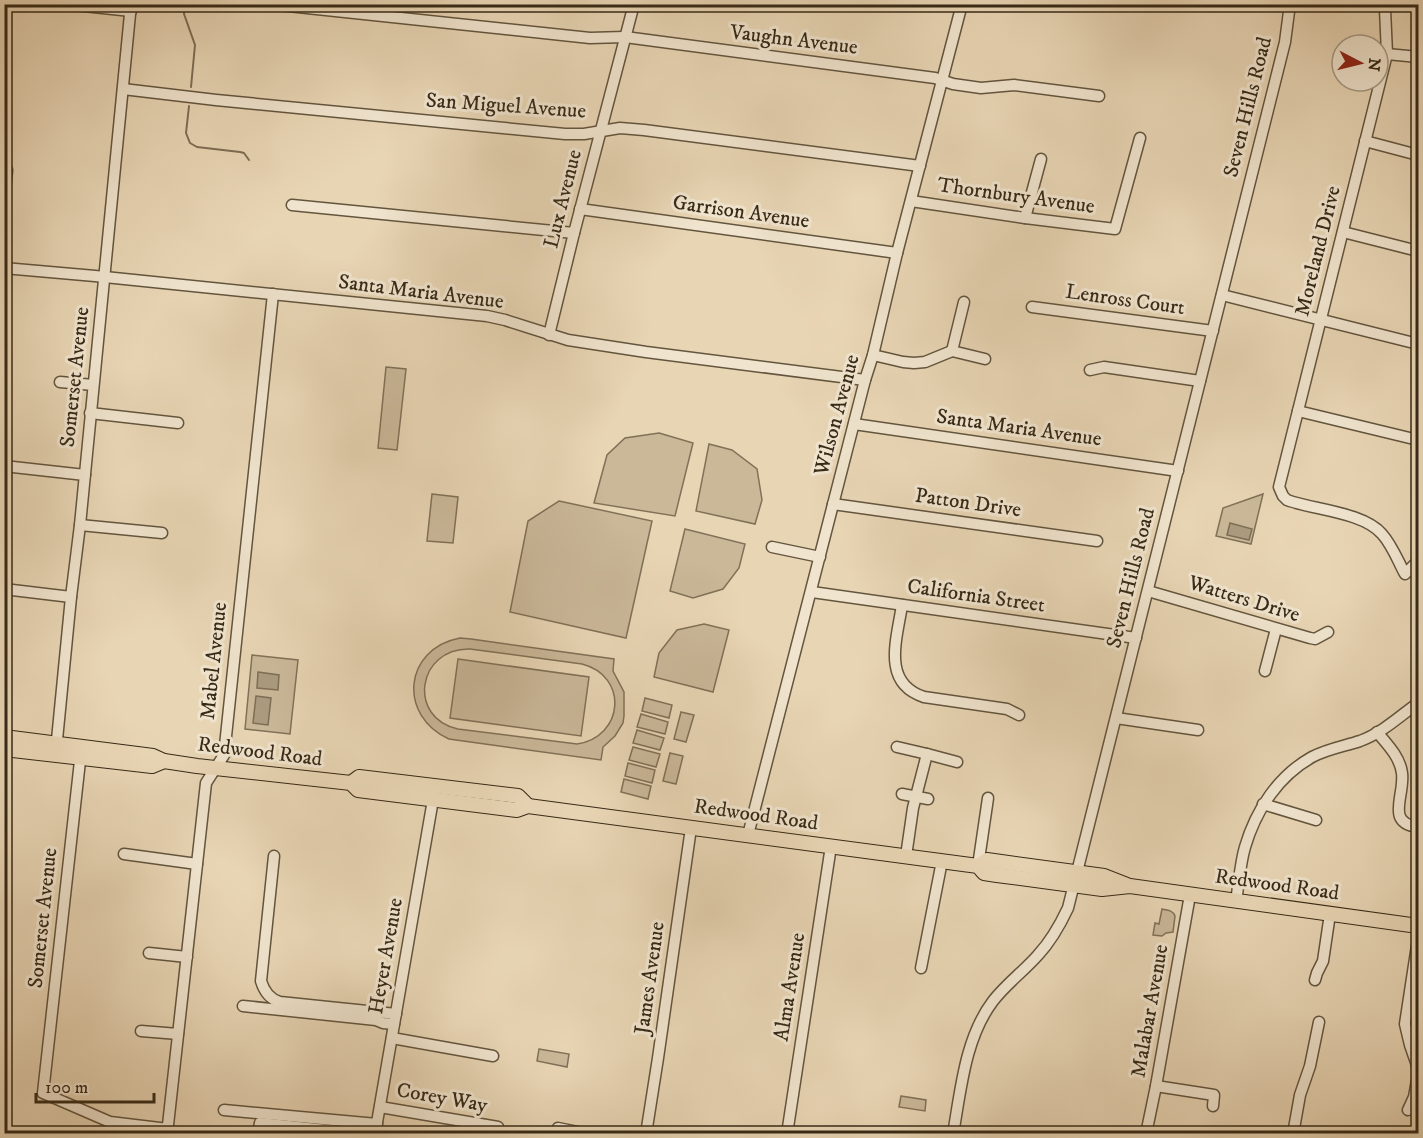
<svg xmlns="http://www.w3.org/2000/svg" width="1423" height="1138" viewBox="0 0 1423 1138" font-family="'IM FELL DW Pica',serif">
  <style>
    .green { fill: #cab899; stroke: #807158; stroke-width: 1.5; fill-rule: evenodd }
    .water { fill: #ac9b7f; stroke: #7d6e55; stroke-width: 1.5 }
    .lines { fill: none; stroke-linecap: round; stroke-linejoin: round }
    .stream { stroke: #7d6e55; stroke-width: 2 }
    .minor-casing { stroke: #63553e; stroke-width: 13 }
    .major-casing { stroke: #372a17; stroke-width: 16 }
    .minor { stroke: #f0e4ce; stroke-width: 10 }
    .major { stroke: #e8d5b4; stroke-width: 14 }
    .labels { text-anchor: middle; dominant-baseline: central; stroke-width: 6; stroke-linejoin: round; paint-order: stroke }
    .street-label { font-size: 21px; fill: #372a17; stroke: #f0e4ce }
  </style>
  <rect width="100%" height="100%" fill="#e8d5b4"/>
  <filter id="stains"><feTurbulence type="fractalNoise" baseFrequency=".00333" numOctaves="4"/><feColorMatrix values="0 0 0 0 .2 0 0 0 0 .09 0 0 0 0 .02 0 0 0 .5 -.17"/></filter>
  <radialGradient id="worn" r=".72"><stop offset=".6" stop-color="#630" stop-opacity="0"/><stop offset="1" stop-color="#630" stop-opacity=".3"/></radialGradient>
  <!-- green -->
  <g class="green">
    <path d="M386 367 406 369 397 450 378 448Z"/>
    <path d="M659 433 693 443 675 516 594 503 607 455 625 438Z"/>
    <path d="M709 444 732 450 757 469 762 500 755 524 696 511Z"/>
    <path d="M432 494 458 497 453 543 427 541Z"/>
    <path d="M1263 494 1251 544 1216 536 1223 508Z"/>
    <path d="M559 501 652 521 626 638 510 612 528 521Z"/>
    <path d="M685 529 745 544 739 568 723 589 693 598 670 591Z"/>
    <path d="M704 624 729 630 713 692 654 677 659 653 677 630Z"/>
    <path d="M460 638 471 639 614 659 613 671 624 692V716L623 723 615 736 603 747 601 760 449 739C398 716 403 649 460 638ZM470 649 582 664C629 676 624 737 577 744L458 729C407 718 417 648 470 649Z"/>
    <path d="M252 655 298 660 290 734 245 729Z"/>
    <path d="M458 659 589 677 581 736 450 718Z"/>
    <path d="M645 698 672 705 669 718 642 711Z"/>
    <path d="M681 712 694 715 686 742 674 739Z"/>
    <path d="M641 714 668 722 665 734 637 727Z"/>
    <path d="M637 730 664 738 660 750 633 743Z"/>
    <path d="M633 747 660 754 656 767 629 760Z"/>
    <path d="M670 753 683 756 676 784 663 781Z"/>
    <path d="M628 763 655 770 652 783 625 776Z"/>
    <path d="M624 779 651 786 648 799 621 792Z"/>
    <path d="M1162 909C1167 910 1173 910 1175 916L1173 932 1166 933 1162 936 1153 935 1155 923 1159 924Z"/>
    <path d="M539 1049 569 1054 567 1067 537 1061Z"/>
    <path d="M901 1096 926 1100 925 1111 899 1107Z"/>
  </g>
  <!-- water -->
  <g class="water">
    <path d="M1230 523 1252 529 1249 540 1227 535Z"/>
    <path d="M258 672 279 675 278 690 257 688Z"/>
    <path d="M256 696 271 698 268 725 253 723Z"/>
  </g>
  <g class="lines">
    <!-- stream -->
    <g class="stream">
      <path d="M185 4 184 14 195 45 191 87"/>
      <path d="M189 106 186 133 190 143 197 147 240 152 244 153 249 160"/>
    </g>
    <defs>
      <g id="minor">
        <path d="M65 4 131 11"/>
        <path d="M269 4 590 38 625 37 935 78 953 84 981 88 1014 85 1099 96"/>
        <path d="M1385 9 1387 54 1279 487 1283 496 1287 500C1314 510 1363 512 1382 534 1392 545 1398 561 1405 574L1418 561"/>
        <path d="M1387 54 1418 57"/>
        <path d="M123 89 216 100 565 134H584L620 128 644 130 920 166"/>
        <path d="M1365 141 1418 155"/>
        <path d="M4 201 7 170"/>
        <path d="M911 201 1025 218 1115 229 1140 138"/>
        <path d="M292 205 574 233"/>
        <path d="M580 209 897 253"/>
        <path d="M1025 218 1041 159"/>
        <path d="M1343 232 1418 251"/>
        <path d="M4 268 95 276 487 316 505 320 568 340 646 352 865 380"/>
        <path d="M1222 295 1418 344"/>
        <path d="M1032 307 1213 331"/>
        <path d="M549 335 574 233 634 4"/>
        <path d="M952 351 964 302"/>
        <path d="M873 355 903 362 914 363 925 362 952 351 985 359"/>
        <path d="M1090 370 1104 367 1200 381"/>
        <path d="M60 382 93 385"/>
        <path d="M1298 411 1418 440"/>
        <path d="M90 413 178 423"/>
        <path d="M854 424 1178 471"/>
        <path d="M4 466 85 475"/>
        <path d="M833 504 1097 541"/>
        <path d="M80 525 162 533"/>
        <path d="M772 547 820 557"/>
        <path d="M4 589 71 597"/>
        <path d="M1148 591 1310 638 1315 639 1328 632"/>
        <path d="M812 592 1136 638"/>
        <path d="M902 605C897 639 881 683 924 697L1007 709 1019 715"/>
        <path d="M1265 671 1276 629"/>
        <path d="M1116 718 1198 730"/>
        <path d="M1377 732C1387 744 1400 757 1402 773 1405 796 1385 823 1418 827"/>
        <path d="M897 747 927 754 913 808 906 856"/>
        <path d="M56 750 71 597 80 525 131 4"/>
        <path d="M81 752 43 1093 110 1122 168 1129"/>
        <path d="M927 754 957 762"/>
        <path d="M902 794 928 799"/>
        <path d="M1263 804 1316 820"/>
        <path d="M748 835 865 380 873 355 897 253 962 4"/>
        <path d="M124 854 197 864"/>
        <path d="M274 856 261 981C264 991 269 999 280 1002L396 1014"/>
        <path d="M978 866 988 798"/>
        <path d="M1236 901C1239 883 1240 864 1245 847 1256 810 1278 776 1312 757 1327 749 1345 746 1360 741 1382 733 1400 716 1418 703"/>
        <path d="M149 953 187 957"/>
        <path d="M921 968 942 861"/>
        <path d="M1315 980 1317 973 1323 961 1330 914"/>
        <path d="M243 1006 376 1020 383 1023 394 1024"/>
        <path d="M141 1031 178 1034"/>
        <path d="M392 1038 493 1056"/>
        <path d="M1156 1086 1214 1095 1213 1106"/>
        <path d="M380 1107 498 1127"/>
        <path d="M224 1110 377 1124"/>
        <path d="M1408 1110 1414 1097 1418 1075 1417 1065 1410 1045 1405 1024 1418 939"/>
        <path d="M558 1128 588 1134"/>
        <path d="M167 1134 206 783 224 755 273 294"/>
        <path d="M258 1134 260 1123 364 1134"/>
        <path d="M375 1134 434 794"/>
        <path d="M646 1134 658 1058 691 828"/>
        <path d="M787 1134 831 846"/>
        <path d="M953 1134C961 1089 965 1038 993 1001 1006 984 1024 971 1038 955 1051 941 1060 925 1068 908L1285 42 1290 4"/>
        <path d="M1146 1134 1156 1086 1190 895"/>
        <path d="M1293 1134 1300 1095 1310 1066 1319 1022"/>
      </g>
      <g id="major">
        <path d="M4 737 153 756 164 761 197 766 351 783 358 790 517 810 528 806 978 866 984 873 997 875 1102 889 1130 886 1418 926"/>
        <path d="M4 749 152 766 164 761"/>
        <path d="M351 783 359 777 518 796 528 806"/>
        <path d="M978 866 987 860 1104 876 1127 885"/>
      </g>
    </defs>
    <!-- minor casing -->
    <use href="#minor" class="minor-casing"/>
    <!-- major casing -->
    <use href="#major" class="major-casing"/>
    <!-- minor -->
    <use href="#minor" class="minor"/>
    <!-- major -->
    <use href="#major" class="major"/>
  </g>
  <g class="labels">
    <!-- street labels -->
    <g class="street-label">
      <text transform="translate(794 40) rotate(7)">Vaughn Avenue</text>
      <text transform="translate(506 106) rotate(4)">San Miguel Avenue</text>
      <text transform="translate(1248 107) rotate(-76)">Seven Hills Road</text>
      <text transform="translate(1016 196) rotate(8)">Thornbury Avenue</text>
      <text transform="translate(563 199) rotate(-76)">Lux Avenue</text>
      <text transform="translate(741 212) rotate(8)">Garrison Avenue</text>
      <text transform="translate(1318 251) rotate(-76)">Moreland Drive</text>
      <text transform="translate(421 292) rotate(7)">Santa Maria Avenue</text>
      <text transform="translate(1125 300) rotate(8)">Lenross Court</text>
      <text transform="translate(75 377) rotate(-84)">Somerset Avenue</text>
      <text transform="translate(837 415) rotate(-75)">Wilson Avenue</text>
      <text transform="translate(1019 428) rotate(8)">Santa Maria Avenue</text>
      <text transform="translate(968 503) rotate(8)">Patton Drive</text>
      <text transform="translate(1131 578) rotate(-76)">Seven Hills Road</text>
      <text transform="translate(976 596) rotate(8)">California Street</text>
      <text transform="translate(1244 599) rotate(17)">Watters Drive</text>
      <text transform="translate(214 661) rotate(-84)">Mabel Avenue</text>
      <text transform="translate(260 752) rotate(7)">Redwood Road</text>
      <text transform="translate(756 815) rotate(8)">Redwood Road</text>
      <text transform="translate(1277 885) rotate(8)">Redwood Road</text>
      <text transform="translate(43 918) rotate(-84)">Somerset Avenue</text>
      <text transform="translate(386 956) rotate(-80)">Heyer Avenue</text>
      <text transform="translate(650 978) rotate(-82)">James Avenue</text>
      <text transform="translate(790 987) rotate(-81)">Alma Avenue</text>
      <text transform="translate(1150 1011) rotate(-80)">Malabar Avenue</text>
      <text transform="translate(442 1098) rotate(10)">Corey Way</text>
    </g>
  </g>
  <!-- margin -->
  <rect width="1423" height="1138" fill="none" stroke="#e8d5b4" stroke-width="24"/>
  <rect x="6" y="6" width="1411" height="1126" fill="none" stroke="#372a17" stroke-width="3"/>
  <rect x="12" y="12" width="1399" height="1114" fill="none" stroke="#372a17" stroke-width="1.5"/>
  <!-- north arrow -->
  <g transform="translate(1360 63) rotate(97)"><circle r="28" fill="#f0e4ce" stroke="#a69a85" stroke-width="1.5"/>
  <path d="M0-4.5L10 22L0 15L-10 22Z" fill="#8f2418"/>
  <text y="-9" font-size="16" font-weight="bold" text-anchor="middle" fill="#372a17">N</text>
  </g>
  <!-- scale -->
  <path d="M36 1093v9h118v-9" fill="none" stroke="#372a17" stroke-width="3"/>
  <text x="45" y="1093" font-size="18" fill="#372a17" stroke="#f0e4ce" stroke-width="4.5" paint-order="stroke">100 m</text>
  <rect width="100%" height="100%" filter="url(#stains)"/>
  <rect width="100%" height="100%" fill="url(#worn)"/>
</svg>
